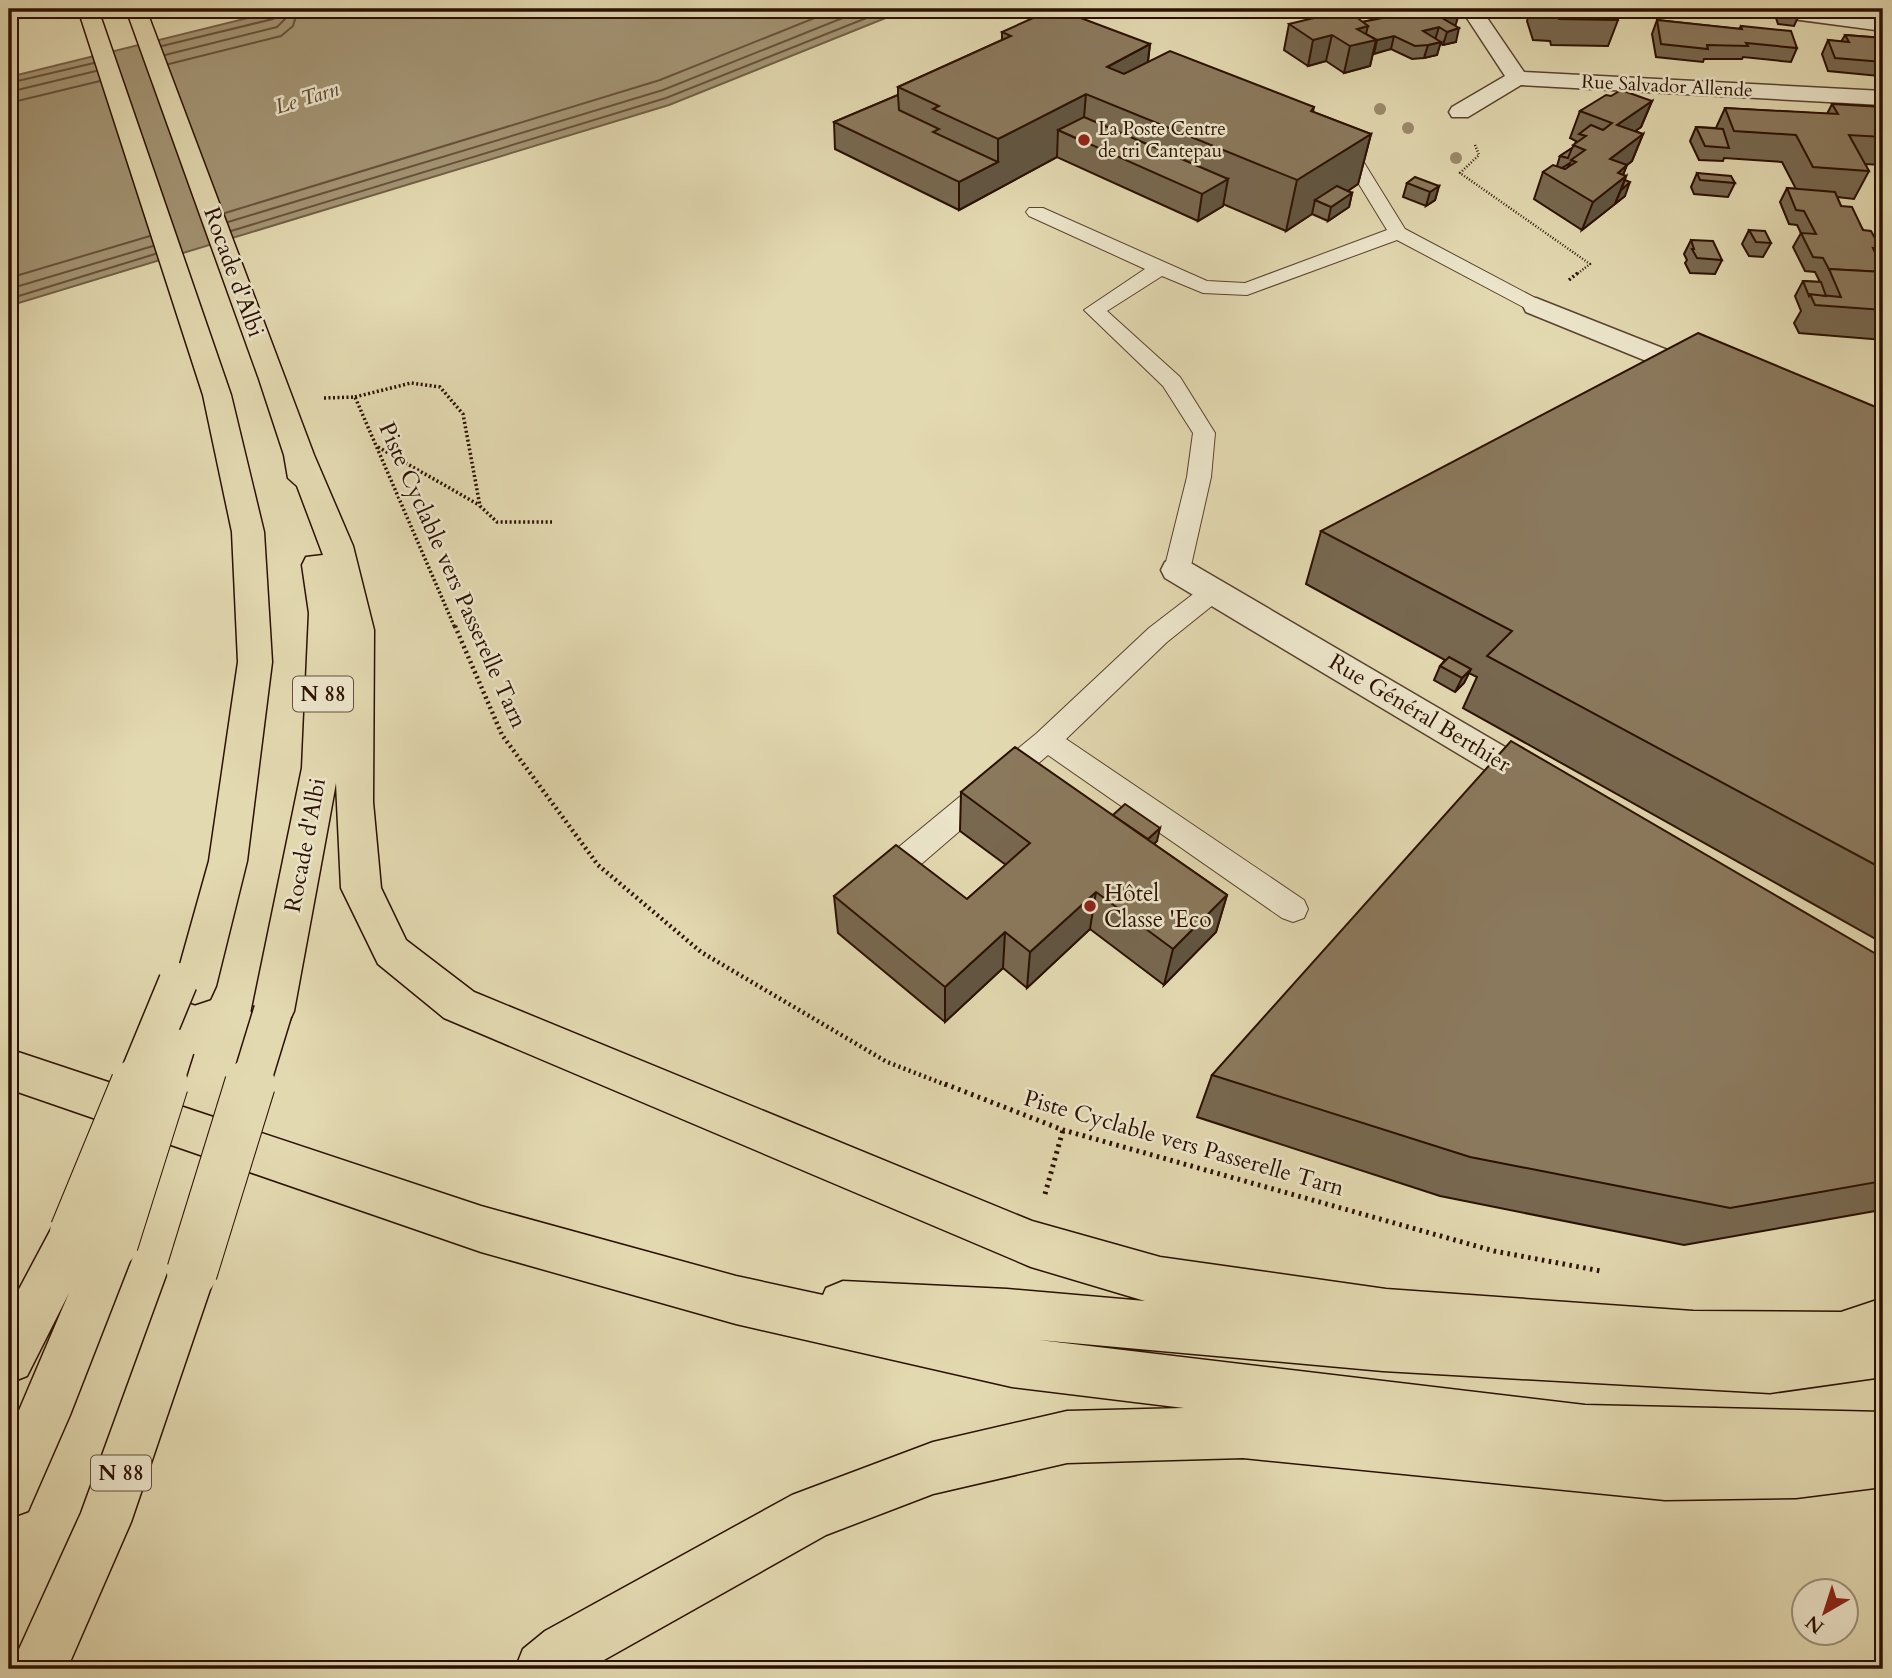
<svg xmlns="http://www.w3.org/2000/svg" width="1892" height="1678" viewBox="0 0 1892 1678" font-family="Cardo,serif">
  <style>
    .water { fill: #a49575; stroke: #746047; stroke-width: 2 }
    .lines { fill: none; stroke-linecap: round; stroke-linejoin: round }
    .shore { stroke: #68523b; stroke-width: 2 }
    .service-casing { stroke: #59422d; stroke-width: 2 }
    .minor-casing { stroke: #59422d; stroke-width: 3 }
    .trunk-casing { stroke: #2b1001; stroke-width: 3 }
    .path-far3 { stroke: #2b1001; stroke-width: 2.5; stroke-dasharray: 1 2; stroke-linecap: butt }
    .path-far2 { stroke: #2b1001; stroke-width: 3.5; stroke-dasharray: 2 2.5; stroke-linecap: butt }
    .path-far1 { stroke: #2b1001; stroke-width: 4.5; stroke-dasharray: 2 3.5; stroke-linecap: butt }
    .path { stroke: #2b1001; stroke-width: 5; stroke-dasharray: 2.5 4.5; stroke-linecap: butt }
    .service { fill: #ede6cc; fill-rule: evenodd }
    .minor { fill: #ede6cc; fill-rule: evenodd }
    .trunk { fill: #e3d9b1; fill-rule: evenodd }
    .trunk-bridge-far1-casing { stroke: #2b1001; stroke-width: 41; stroke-linecap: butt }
    .trunk-bridge-casing { stroke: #2b1001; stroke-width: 52; stroke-linecap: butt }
    .trunk-bridge-far1 { stroke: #e3d9b1; stroke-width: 38 }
    .trunk-bridge { stroke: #e3d9b1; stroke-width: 50 }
    .tree { fill: #9c8a6c }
    .wall { fill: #786850; stroke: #2b1001; stroke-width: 2 }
    .shaded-wall { fill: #615541; stroke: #2b1001; stroke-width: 2 }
    .building { fill: #8b795d; stroke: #2b1001; stroke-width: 2 }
    .poi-dot { fill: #8f2418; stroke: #ede6cc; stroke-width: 2.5 }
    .labels { text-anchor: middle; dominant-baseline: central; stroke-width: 5; stroke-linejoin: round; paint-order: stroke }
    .far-street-label { font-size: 19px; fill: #2b1001; stroke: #ede6cc }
    .far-poi-label { font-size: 19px; fill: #2b1001; stroke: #ede6cc; text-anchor: start }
    .far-water-label { font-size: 21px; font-style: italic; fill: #5b452f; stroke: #ede6cc }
    .shield { fill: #ede6cc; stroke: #65503e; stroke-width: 2 }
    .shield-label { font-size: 21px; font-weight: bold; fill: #2b1001 }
    .street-label { font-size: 23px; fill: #2b1001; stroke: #ede6cc }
    .poi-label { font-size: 23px; fill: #2b1001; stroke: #ede6cc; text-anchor: start }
  </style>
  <rect width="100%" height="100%" fill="#e3d9b1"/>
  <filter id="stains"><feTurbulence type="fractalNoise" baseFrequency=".00286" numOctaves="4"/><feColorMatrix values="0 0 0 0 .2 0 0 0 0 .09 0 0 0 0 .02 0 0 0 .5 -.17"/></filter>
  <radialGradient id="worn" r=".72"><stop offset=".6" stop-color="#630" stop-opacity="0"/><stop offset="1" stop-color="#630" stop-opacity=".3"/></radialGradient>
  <!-- water -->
  <path class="water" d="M284 9H908L669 105 9 306V77Z"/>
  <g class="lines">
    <!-- shore -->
    <g class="shore">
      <path d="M162 46 273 19 278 15 279 9"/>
      <path d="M165 55 277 27 285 19 287 9"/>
      <path d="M169 64 281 36 293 26 298 9"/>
      <path d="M9 83 94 63"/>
      <path d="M9 92 96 71"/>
      <path d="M9 103 100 81"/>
      <path d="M225 213 660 80 837 9"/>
      <path d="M228 222 663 90 865 9"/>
      <path d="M231 231 666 98 889 9"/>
      <path d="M9 278 150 236"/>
      <path d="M9 289 153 246"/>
      <path d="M9 299 155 254"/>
    </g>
    <defs>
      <g id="service">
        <path d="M1341 135 1350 140 1405 229 1543 302 1546 306 1543 310H1529L1397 240 1247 295 1203 293 1162 276 1107 311 1180 377 1215 433 1211 477 1190 570 1186 576 1177 579 1168 576 1164 570 1187 477 1193 433 1163 386 1084 310 1145 269 1029 216 1026 212 1029 208H1043L1207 281 1245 283 1387 230 1332 140Z"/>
        <path d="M1214 582 1223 585 1227 591 1223 597 1167 642 1066 739 1304 900 1308 909 1304 918 1293 922 1282 918 1048 755 905 878 894 881 883 878 879 869 883 860 1037 733 1149 628 1205 585Z"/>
      </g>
      <g id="minor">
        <path d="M1461 9H1481L1524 72 1883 91V105L1521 85 1468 117H1452L1449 112 1452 107 1505 76Z"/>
        <path d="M1752 9H1807L1883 19V31L1762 15 1755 13Z"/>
        <path d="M1536 298 1713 368 1717 374 1713 380 1703 383 1693 380 1526 312 1523 306 1526 300Z"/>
        <path d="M1177 559 1189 562 1553 775 1559 785 1553 795 1540 799 1527 795 1165 578 1161 570 1165 562Z"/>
      </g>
      <g id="trunk">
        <path d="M78 9H98L231 395 264 532 272 662 247 861 216 986 210 999 195 1004 180 999 174 986 209 861 238 662 232 532 203 395Z"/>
        <path d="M126 9H146L314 455 353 546 374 630 373 802 381 888 406 940 474 992 1032 1221 1160 1257 1386 1289 1693 1311 1841 1312 1883 1298V1377L1770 1393 1383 1371 1039 1340 1585 1405 1883 1412V1487L1796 1498 1665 1500 1243 1458 1067 1463 933 1494 826 1535 588 1669H515L523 1649 545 1631 792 1495 933 1442 1067 1411 1184 1408 1012 1387 736 1324 481 1252 9 1089V1049L481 1206 736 1276 823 1295 826 1288 843 1281 1007 1289 1145 1301 1031 1267 444 1018 378 964 341 888 336 783 294 1011 288 1024 273 1030 258 1024 252 1011 302 768 309 613 302 565 306 557 323 555 297 486 288 478 284 455 259 379Z"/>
        <path d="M75 1209 92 1216 96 1227 113 1220 130 1227 137 1243 70 1415 28 1511 9 1518V1434L69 1293 27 1376 9 1383V1308L58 1216Z"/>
        <path d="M192 1248 209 1255 216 1272 131 1522 67 1669H10L81 1513 175 1255Z"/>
      </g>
    </defs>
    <!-- service casing -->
    <use href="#service" class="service-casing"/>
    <!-- minor casing -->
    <use href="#minor" class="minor-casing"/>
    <!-- trunk casing -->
    <use href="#trunk" class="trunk-casing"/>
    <!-- path-far3 -->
    <path class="path-far3" d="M1475 145 1479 155 1460 173 1590 264 1577 274"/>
    <!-- path-far2 -->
    <g class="path-far2">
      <path d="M1569 280 1579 272"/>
      <path d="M355 397 411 383 440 387 463 414 480 506 497 522H552"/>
      <path d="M324 398 355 397 455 628"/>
      <path d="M378 447 479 505"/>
    </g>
    <!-- path-far1 -->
    <path class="path-far1" d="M455 626 502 735 598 865 701 952 887 1062 949 1086"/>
    <!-- path -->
    <g class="path">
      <path d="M945 1084 1063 1130 1494 1251 1601 1271"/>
      <path d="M1045 1194 1063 1130"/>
    </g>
    <!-- service -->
    <use href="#service" class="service"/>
    <!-- minor -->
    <use href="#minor" class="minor"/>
    <!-- trunk -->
    <use href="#trunk" class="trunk"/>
    <defs>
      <g id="trunk-bridge-far1">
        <path d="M135 1086 178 982"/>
        <path d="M163 1086 175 1048"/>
        <path d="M250 1086 273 1011"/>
      </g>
      <g id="trunk-bridge">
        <path d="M75 1232 136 1084"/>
        <path d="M113 1243 163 1084"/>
        <path d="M192 1272 250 1084"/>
      </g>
    </defs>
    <!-- trunk-bridge-far1 casing -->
    <use href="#trunk-bridge-far1" class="trunk-bridge-far1-casing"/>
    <!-- trunk-bridge casing -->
    <use href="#trunk-bridge" class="trunk-bridge-casing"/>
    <!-- trunk-bridge-far1 -->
    <use href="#trunk-bridge-far1" class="trunk-bridge-far1"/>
    <!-- trunk-bridge -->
    <use href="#trunk-bridge" class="trunk-bridge"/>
  </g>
  <!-- trees -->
  <g class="tree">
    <circle cx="1380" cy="109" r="6"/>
    <circle cx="1408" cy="128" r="6"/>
    <circle cx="1456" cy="158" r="6"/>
  </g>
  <!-- wall -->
  <g class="wall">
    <path d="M1403 9H1450L1455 26 1456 42 1443 45 1440 43 1437 55 1424 58 1412 59 1391 49 1373 53 1370 66 1344 73 1326 61 1308 66 1284 50 1289 24 1362 22 1402 14Z"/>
    <path d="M1531 9H1614L1618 20 1608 46 1551 45 1550 41 1533 40 1527 21Z"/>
    <path d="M1777 9H1799L1800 13 1794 26 1778 24 1775 15Z"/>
    <path d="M1657 20 1739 29 1741 26 1797 48 1791 62 1743 57 1742 59H1704L1703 62 1656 57 1652 34Z"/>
    <path d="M1002 32 1150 44 1148 62 1314 107 1313 112 1371 134 1358 184 1348 191 1352 193 1349 207 1328 221 1312 214 1286 231 1223 204V206L1198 221 1057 157 959 210 835 149 834 122 898 95V87L1002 40Z"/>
    <path d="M1845 35 1883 38V71H1881L1879 76 1828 71 1822 54 1828 40 1841 42Z"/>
    <path d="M1611 96 1652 101 1641 127 1635 131 1643 134 1632 161 1627 165 1623 175 1626 176 1625 180V196L1582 230 1534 199 1543 172 1557 166 1560 156 1572 148 1575 144 1576 141 1570 138 1580 111Z"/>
    <path d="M1832 104 1883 107V165L1865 164 1869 171 1854 199 1837 197 1841 206 1881 249 1877 257 1883 270V340L1799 333 1794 323 1801 311 1795 296 1803 281 1820 282 1815 272 1805 271 1793 247 1801 233 1797 225 1789 224 1780 202 1787 188 1796 189 1782 162 1724 158 1723 161 1699 160 1690 141 1696 127 1716 128 1725 108 1827 114Z"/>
    <path d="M1697 173 1735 183 1728 197 1694 194 1691 187Z"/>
    <path d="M1407 183 1439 186 1435 200 1426 206 1403 197Z"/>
    <path d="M1749 230 1771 243 1763 257 1749 256 1742 244Z"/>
    <path d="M1691 240 1722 260 1715 274 1690 273 1685 263 1687 260 1684 254Z"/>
    <path d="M1883 410V943L1463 708 1477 677 1469 673 1464 683 1455 692 1434 680 1440 666 1445 660 1306 584 1321 531Z"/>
    <path d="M961 792 1113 815 1157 841 1154 844 1227 895 1216 932 1164 985 1090 929 1027 988 1003 968 945 1022 838 933 834 896 967 899 1006 865 960 831Z"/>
    <path d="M1883 958V1205L1875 1211 1684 1245 1440 1196 1197 1117 1212 1075Z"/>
  </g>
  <!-- shaded-wall -->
  <g class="shaded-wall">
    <path d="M1459 14 1455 27 1442 18Z"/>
    <path d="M1368 26 1376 40 1370 66 1344 73 1350 46 1357 29Z"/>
    <path d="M1439 27 1435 40 1423 31Z"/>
    <path d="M1459 28 1456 42 1443 45 1447 32Z"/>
    <path d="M1332 35 1326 61 1308 66 1313 40Z"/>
    <path d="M1394 36 1391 49 1374 54 1377 40Z"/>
    <path d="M1441 42 1437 55 1424 58 1428 45Z"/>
    <path d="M1150 44 1144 93 1107 67Z"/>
    <path d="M1086 94 1082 141 1058 130 1057 157 959 210V182L998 162V139Z"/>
    <path d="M1652 101 1641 127 1606 152 1617 125Z"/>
    <path d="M1371 134 1358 184 1327 205 1315 200 1312 214 1286 231 1297 180Z"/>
    <path d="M1643 134 1632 161 1599 186 1610 159Z"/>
    <path d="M1627 165 1621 180 1626 176 1615 204 1582 230 1593 202 1618 173Z"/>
    <path d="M1228 179 1223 206 1198 221 1202 194Z"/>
    <path d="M1630 182 1625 196 1615 204 1621 190Z"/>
    <path d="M1439 186 1435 200 1426 206 1430 192Z"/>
    <path d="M1352 193 1349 207 1328 221 1331 207Z"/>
    <path d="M1471 669 1464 683 1455 692 1462 678Z"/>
    <path d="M1160 828 1157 841 1128 869 1130 856Z"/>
    <path d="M1096 892 1090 929 1027 988 1030 952Z"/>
    <path d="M1227 895 1216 932 1164 985 1173 949Z"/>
    <path d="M1005 932 1003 968 945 1022V987Z"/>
  </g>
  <!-- building -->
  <g class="building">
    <path d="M1053 9H1057L1150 44 1107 67 1124 74 1170 51 1314 107 1311 111 1371 134 1297 180 1086 94 998 139 933 109 939 106 898 87 1011 36 1002 32Z"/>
    <path d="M1408 9H1450L1459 14 1442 18 1459 28 1447 32 1439 27 1423 31 1441 42 1428 45 1415 46 1394 36 1377 40 1366 34 1368 26 1362 22 1413 12Z"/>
    <path d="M1539 9H1614L1618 20 1559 19 1558 15 1541 14Z"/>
    <path d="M1783 9H1799L1800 13 1784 11Z"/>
    <path d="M1347 10 1368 26 1357 29 1376 40 1350 46 1332 35 1313 40 1289 24Z"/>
    <path d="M1657 20 1742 29 1741 26 1791 31 1797 48 1746 43 1748 46 1707 45 1708 49 1661 44Z"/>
    <path d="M1845 35 1883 38V62L1835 58 1828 40 1849 42Z"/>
    <path d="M1621 90 1652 101 1617 125 1643 134 1610 159 1627 165 1618 173 1626 176 1593 202 1543 172 1553 165 1565 169 1576 162 1571 160 1585 150 1573 145 1586 136 1579 134 1591 125 1603 130 1612 123 1580 111 1606 95 1611 96Z"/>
    <path d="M898 95 899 110 939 129 933 132 998 162 959 182 834 122Z"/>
    <path d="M1832 104 1883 107V137L1849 135 1869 171 1813 167 1796 135 1734 131 1725 108 1838 114Z"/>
    <path d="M1084 117 1228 179 1202 194 1058 130Z"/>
    <path d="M1696 127 1723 129 1729 148 1705 146Z"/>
    <path d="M1572 148 1568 158 1560 156Z"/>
    <path d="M1570 163 1568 167 1565 169 1562 168Z"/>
    <path d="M1697 173 1731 176 1735 183 1700 180Z"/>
    <path d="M1415 177 1439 186 1430 192 1407 183Z"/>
    <path d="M1625 180 1630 182 1621 190Z"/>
    <path d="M1337 186 1352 193 1331 207 1315 200Z"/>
    <path d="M1787 188 1835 192 1841 206 1852 207 1863 230 1871 231 1881 249 1873 248 1883 272 1829 269 1831 273 1823 258 1813 257 1801 233 1816 234 1804 211 1796 210Z"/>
    <path d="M1749 230 1765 231 1771 243 1756 242Z"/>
    <path d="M1691 240 1713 241 1722 260 1697 258 1692 249H1694Z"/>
    <path d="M1829 269 1883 272V310L1815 305 1810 294 1841 297Z"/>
    <path d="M1803 281 1821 282 1826 296 1810 294 1809 296Z"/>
    <path d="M1698 333 1883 410V869L1487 656 1512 631 1321 531Z"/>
    <path d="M1449 657 1471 669 1462 678 1440 666Z"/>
    <path d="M1511 741 1883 958V1181L1730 1208 1470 1157 1212 1075Z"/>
    <path d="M1015 747 1227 895 1173 949 1096 892 1030 952 1005 932 945 987 834 896 896 845 967 899 1030 843 961 792Z"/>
    <path d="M1125 804 1160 828 1148 839 1113 815Z"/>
  </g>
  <!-- markers -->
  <g class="poi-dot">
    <circle cx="1084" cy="140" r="7"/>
    <circle cx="1090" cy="906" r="7"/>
  </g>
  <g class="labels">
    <!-- far-street labels -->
    <g class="far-street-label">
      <text transform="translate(1667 86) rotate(3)">Rue Salvador Allende</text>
    </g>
    <!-- far-poi labels -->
    <g class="far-poi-label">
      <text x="1098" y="129">La Poste Centre<tspan x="1098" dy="22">de tri Cantepau</tspan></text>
    </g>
    <!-- far-water labels -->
    <g class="far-water-label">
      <text transform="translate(307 98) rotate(-17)">Le Tarn</text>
    </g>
    <!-- shield labels -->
    <g class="shield">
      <rect x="293" y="676.5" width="60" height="35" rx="5"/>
      <rect x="91" y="1455.5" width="60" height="35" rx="5"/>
    </g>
    <g class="shield-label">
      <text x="323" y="694">N 88</text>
      <text x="121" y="1473">N 88</text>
    </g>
    <!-- street labels -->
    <g class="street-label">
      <text transform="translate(234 272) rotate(70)">Rocade d'Albi</text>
      <text transform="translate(453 575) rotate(66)">Piste Cyclable vers Passerelle Tarn</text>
      <text transform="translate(1420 713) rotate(31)">Rue Général Berthier</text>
      <text transform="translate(305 845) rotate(-79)">Rocade d'Albi</text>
      <text transform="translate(1184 1143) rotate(16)">Piste Cyclable vers Passerelle Tarn</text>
    </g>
    <!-- poi labels -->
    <g class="poi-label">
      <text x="1104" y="893">Hôtel<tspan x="1104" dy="26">Classe 'Eco</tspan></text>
    </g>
  </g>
  <!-- margin -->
  <rect width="1892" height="1678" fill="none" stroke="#e3d9b1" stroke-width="35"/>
  <rect x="10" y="10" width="1871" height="1657" fill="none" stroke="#2b1001" stroke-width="3.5"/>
  <rect x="18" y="18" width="1857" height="1643" fill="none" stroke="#2b1001" stroke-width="2"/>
  <!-- north arrow -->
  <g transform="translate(1825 1612) rotate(219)"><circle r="33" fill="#ede6cc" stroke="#9f907b" stroke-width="2"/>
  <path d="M0-5L12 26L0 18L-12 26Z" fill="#8f2418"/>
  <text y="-10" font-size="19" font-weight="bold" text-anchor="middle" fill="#2b1001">N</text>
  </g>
  <rect width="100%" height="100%" filter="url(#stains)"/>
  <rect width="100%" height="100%" fill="url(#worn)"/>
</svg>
